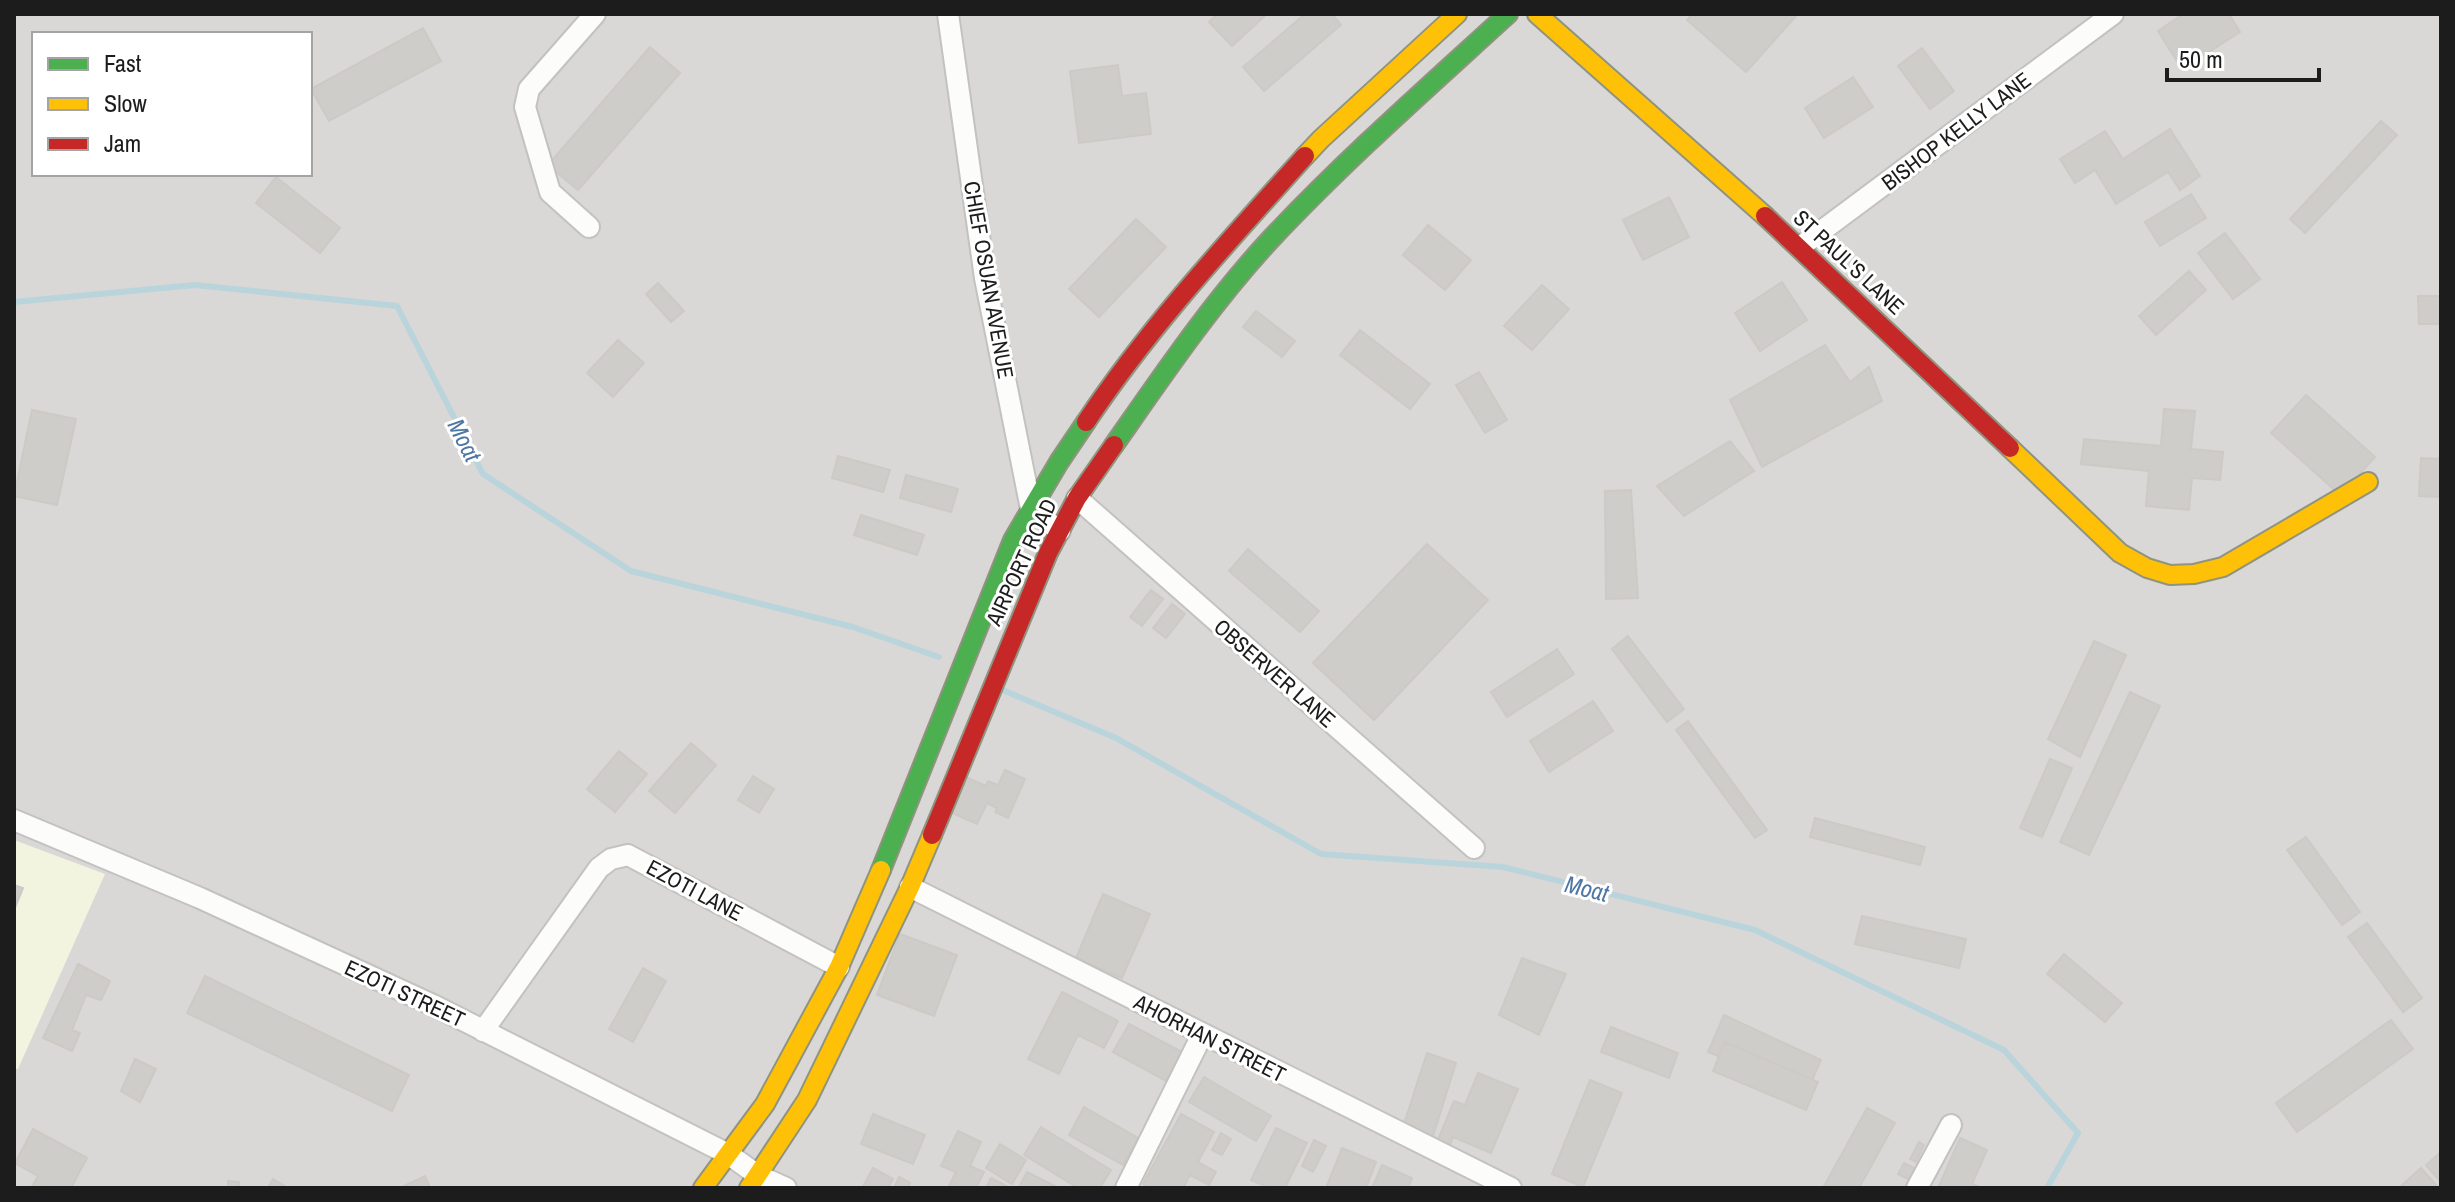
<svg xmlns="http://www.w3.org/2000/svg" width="2455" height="1202" viewBox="0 0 2455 1202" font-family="'Archivo Narrow',sans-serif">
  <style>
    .residential { fill: #d9d8d6; fill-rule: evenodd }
    .education { fill: #f3f4e0 }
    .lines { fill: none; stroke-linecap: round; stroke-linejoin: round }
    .stream { stroke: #bad4dc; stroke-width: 6 }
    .building { fill: #cecdca; stroke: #cdcac6; stroke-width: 2 }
    .street-casing { stroke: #c3c2c1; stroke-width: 24 }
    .fast-casing { stroke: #90937f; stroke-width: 22 }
    .slow-casing { stroke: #90937f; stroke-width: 22 }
    .jam-casing { stroke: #90937f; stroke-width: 22 }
    .street { stroke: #fcfcfb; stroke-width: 20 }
    .fast { stroke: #4caf50; stroke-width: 18 }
    .slow { stroke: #ffc107; stroke-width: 18 }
    .jam { stroke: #c62828; stroke-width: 18 }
    .labels { text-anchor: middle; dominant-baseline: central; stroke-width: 6; stroke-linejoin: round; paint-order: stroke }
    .street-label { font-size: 22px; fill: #1c1c1c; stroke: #fff }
    .water-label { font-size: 24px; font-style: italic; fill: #4f77a5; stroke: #fff }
  </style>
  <rect width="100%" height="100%" fill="#eae9e5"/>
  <!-- residential -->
  <path class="residential" d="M14 14H2441V1188H14ZM34 34H310V174H34Z"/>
  <!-- education -->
  <path class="education" d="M14 840 105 874 18 1069H14Z"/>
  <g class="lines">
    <!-- stream -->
    <g class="stream">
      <path d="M14 302 195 285 397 306 483 474 631 571 853 627 939 657"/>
      <path d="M1005 691 1116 738 1321 854 1503 867 1755 930 2004 1050 2078 1133 2047 1188"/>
    </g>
  </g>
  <!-- building -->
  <g class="building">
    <path d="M1217 14H1267L1232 46 1209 22Z"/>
    <path d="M1305 14H1332L1341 25 1264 91 1243 67Z"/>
    <path d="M1692 14H1798L1746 72 1687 20Z"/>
    <path d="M2183 14H2229L2240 32 2182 69 2158 31Z"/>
    <path d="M423 28 441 61 329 121 311 89Z"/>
    <path d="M650 47 680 73 578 190 548 165Z"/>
    <path d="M1922 48 1954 91 1930 109 1898 66Z"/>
    <path d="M1118 65 1122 96 1146 93 1151 134 1079 143 1070 71Z"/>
    <path d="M1853 77 1873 107 1824 138 1805 108Z"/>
    <path d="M2381 121 2397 135 2305 233 2290 219Z"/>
    <path d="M2170 129 2200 176 2180 190 2168 172 2116 204 2095 170 2075 183 2060 159 2105 131 2123 159Z"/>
    <path d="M276 177 340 228 320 253 256 203Z"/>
    <path d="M2191 194 2206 218 2160 246 2145 222Z"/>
    <path d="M1669 197 1689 237 1643 260 1623 220Z"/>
    <path d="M1136 219 1166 247 1099 317 1069 289Z"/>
    <path d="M1428 225 1471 260 1445 290 1403 255Z"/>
    <path d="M2225 233 2260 279 2233 299 2198 253Z"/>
    <path d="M2189 271 2206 290 2156 335 2139 316Z"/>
    <path d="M1782 282 1807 320 1760 351 1735 313Z"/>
    <path d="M658 283 684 311 671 322 646 294Z"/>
    <path d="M1542 285 1569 309 1532 350 1504 326Z"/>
    <path d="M2418 296H2441V324H2419Z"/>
    <path d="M1256 311 1295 341 1282 357 1243 327Z"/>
    <path d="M1360 330 1430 384 1410 409 1340 355Z"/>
    <path d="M618 340 644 363 613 397 587 373Z"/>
    <path d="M1825 345 1850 382 1869 367 1882 401 1762 467 1730 400Z"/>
    <path d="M1479 372 1507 420 1485 433 1456 385Z"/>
    <path d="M2306 395 2375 457 2340 495 2271 433Z"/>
    <path d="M2164 409 2195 411 2191 449 2223 452 2220 480 2192 478 2189 510 2146 506 2149 471 2081 464 2084 439 2161 446Z"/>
    <path d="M32 410 76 419 57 505 14 496Z"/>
    <path d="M1730 441 1754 471 1684 516 1657 486Z"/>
    <path d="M838 456 890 470 883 492 832 478Z"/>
    <path d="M2421 458 2441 459V497L2419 496Z"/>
    <path d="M906 475 958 489 951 512 900 498Z"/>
    <path d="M1631 490 1638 598 1606 599 1605 491Z"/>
    <path d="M861 515 924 535 917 555 854 535Z"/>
    <path d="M1427 544 1488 600 1374 720 1313 663Z"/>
    <path d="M1248 549 1319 611 1300 632 1229 571Z"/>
    <path d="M1151 590 1163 599 1142 626 1130 617Z"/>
    <path d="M1172 604 1185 614 1166 638 1153 628Z"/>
    <path d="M1628 636 1684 709 1667 722 1612 649Z"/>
    <path d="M2094 641 2126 655 2080 757 2048 739Z"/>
    <path d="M1557 649 1574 674 1507 717 1491 692Z"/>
    <path d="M2130 692 2160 706 2089 855 2060 842Z"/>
    <path d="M1593 701 1613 731 1549 772 1530 741Z"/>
    <path d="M1688 721 1767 830 1755 838 1676 730Z"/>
    <path d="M691 743 716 765 675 813 649 791Z"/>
    <path d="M619 751 647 774 615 812 587 789Z"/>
    <path d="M2050 759 2072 768 2042 837 2020 828Z"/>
    <path d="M1005 770 1025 779 1008 818 995 812 997 808 987 803 977 824 943 809 959 774 986 786 988 781 998 785Z"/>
    <path d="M753 776 774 789 759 813 738 800Z"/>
    <path d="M1815 818 1925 847 1920 865 1810 837Z"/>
    <path d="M2306 837 2360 912 2342 925 2287 850Z"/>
    <path d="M14 885 23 888 14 910Z"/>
    <path d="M1103 894 1150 914 1122 978 1076 958Z"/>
    <path d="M1862 916 1966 939 1959 968 1855 944Z"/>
    <path d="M2367 923 2422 998 2403 1012 2348 937Z"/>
    <path d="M900 934 957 955 934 1016 877 995Z"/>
    <path d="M2064 954 2122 1003 2105 1022 2047 974Z"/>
    <path d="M1522 958 1566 974 1539 1035 1499 1015Z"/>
    <path d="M78 964 110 981 101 1000 86 995 72 1030 80 1033 72 1051 43 1038Z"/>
    <path d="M643 968 666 981 633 1042 609 1029Z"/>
    <path d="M205 976 409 1075 392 1111 187 1013Z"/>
    <path d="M1062 992 1118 1021 1104 1048 1078 1035 1059 1074 1028 1059Z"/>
    <path d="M1724 1015 1821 1060 1807 1092 1708 1052Z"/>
    <path d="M2391 1020 2413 1049 2297 1132 2276 1103Z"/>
    <path d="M1129 1024 1182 1052 1166 1081 1113 1052Z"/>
    <path d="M1611 1027 1678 1053 1669 1078 1601 1052Z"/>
    <path d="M1725 1042 1818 1082 1806 1110 1713 1071Z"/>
    <path d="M1427 1053 1456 1063 1429 1149 1399 1139Z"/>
    <path d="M135 1059 156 1069 140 1102 121 1091Z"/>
    <path d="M1478 1073 1518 1089 1491 1153 1453 1137 1444 1159 1432 1154 1454 1101 1465 1105Z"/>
    <path d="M1204 1077 1271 1116 1256 1141 1189 1102Z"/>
    <path d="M1590 1080 1622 1093 1583 1187 1552 1174Z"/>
    <path d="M1084 1107 1138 1138 1123 1165 1069 1135Z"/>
    <path d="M1867 1108 1895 1123 1859 1188H1823Z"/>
    <path d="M873 1114 925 1135 913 1164 861 1144Z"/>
    <path d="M1181 1114 1214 1132 1198 1162 1216 1172 1209 1185 1190 1175 1183 1188H1151L1143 1184Z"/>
    <path d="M1041 1127 1111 1170 1100 1188H1078L1024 1155Z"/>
    <path d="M1276 1128 1307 1143 1285 1188H1269L1251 1180Z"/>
    <path d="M33 1129 87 1158 71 1188H31L38 1176 15 1163Z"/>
    <path d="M958 1131 981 1142 970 1166 984 1172 976 1188H948L956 1172 941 1166Z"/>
    <path d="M1221 1133 1231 1139 1222 1155 1212 1150Z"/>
    <path d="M1960 1138 1987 1150 1972 1184 1982 1188H1938Z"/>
    <path d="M1314 1140 1326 1146 1313 1172 1302 1166Z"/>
    <path d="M1919 1142 1924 1145 1916 1162 1910 1159Z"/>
    <path d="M1000 1144 1026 1160 1012 1184 986 1168Z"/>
    <path d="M1342 1148 1376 1162 1366 1188H1326Z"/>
    <path d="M2441 1152V1182L2426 1165Z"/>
    <path d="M1904 1163 1922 1172 1916 1183 1898 1174Z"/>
    <path d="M1382 1165 1412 1178 1408 1188H1372Z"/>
    <path d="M873 1168 893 1179 888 1188H862Z"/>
    <path d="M2421 1168 2439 1188H2403L2401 1186Z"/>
    <path d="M1027 1172 1055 1186 1054 1188 1019 1187Z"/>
    <path d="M425 1176 430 1188H400Z"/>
    <path d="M899 1177 910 1183 908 1188H894Z"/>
    <path d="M991 1178 1010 1188H986Z"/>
    <path d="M273 1179 288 1188H268Z"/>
    <path d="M228 1181 239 1182V1188H228Z"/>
  </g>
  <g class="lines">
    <defs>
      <g id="street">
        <path d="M948 14 985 278 1031 509 1060 531"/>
        <path d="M589 227 550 192 525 107 529 89 595 14"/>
        <path d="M1800 247 2113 14"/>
        <path d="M1077 498 1474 848"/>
        <path d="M14 820 200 898 433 1005 728 1154 759 1176 786 1188"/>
        <path d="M910 887 1511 1188"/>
        <path d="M483 1031 599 868 611 859 628 855 839 967"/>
        <path d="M1126 1188 1202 1035"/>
        <path d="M1917 1188 1951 1125"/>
      </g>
      <g id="fast">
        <path d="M1114 445C1163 375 1211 304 1269 241 1344 161 1427 88 1508 14"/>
        <path d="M881 870 1013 540 1059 462 1086 422"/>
      </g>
      <g id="slow">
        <path d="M1537 14 1765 216"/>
        <path d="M1305 156 1321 139 1457 14"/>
        <path d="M2010 448 2120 553 2147 568 2170 575 2194 574 2223 567 2368 482"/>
        <path d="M703 1188 765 1104 839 967 881 870"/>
        <path d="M749 1188 807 1100 910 887 932 835"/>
      </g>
      <g id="jam">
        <path d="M1765 216 2010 448"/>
        <path d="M1086 422C1150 326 1228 242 1305 156"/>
        <path d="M932 835 1048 553 1077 498 1114 445"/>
      </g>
    </defs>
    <!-- street casing -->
    <use href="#street" class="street-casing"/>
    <!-- fast casing -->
    <use href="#fast" class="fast-casing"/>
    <!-- slow casing -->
    <use href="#slow" class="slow-casing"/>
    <!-- jam casing -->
    <use href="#jam" class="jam-casing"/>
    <!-- street -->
    <use href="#street" class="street"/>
    <!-- fast -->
    <use href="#fast" class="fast"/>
    <!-- slow -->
    <use href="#slow" class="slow"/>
    <!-- jam -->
    <use href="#jam" class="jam"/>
  </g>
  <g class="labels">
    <!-- street labels -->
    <g class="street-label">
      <text transform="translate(1956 131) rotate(-37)">BISHOP KELLY LANE</text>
      <text transform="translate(1849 262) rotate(43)">ST PAUL'S LANE</text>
      <text transform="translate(989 280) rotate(80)">CHIEF OSUAN AVENUE</text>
      <text transform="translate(1021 562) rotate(-65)">AIRPORT ROAD</text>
      <text transform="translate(1275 673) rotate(41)">OBSERVER LANE</text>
      <text transform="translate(695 890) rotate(28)">EZOTI LANE</text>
      <text transform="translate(405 993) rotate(25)">EZOTI STREET</text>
      <text transform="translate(1210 1038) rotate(27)">AHORHAN STREET</text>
    </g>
    <!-- water labels -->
    <g class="water-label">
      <text transform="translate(465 440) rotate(63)">Moat</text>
      <text transform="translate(1587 888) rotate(14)">Moat</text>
    </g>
  </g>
  <!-- border -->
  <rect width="2455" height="1202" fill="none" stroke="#1c1c1c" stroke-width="32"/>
  <!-- legend -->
  <rect x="32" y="32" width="280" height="144" fill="#ffffff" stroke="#a4a4a4" stroke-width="2"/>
  <rect x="48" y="58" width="40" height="12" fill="#4caf50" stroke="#a4a4a4" stroke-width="2"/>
  <text x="104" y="72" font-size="24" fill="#1c1c1c">Fast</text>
  <rect x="48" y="98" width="40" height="12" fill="#ffc107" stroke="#a4a4a4" stroke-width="2"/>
  <text x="104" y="112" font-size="24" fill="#1c1c1c">Slow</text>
  <rect x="48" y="138" width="40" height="12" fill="#c62828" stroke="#a4a4a4" stroke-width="2"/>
  <text x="104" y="152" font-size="24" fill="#1c1c1c">Jam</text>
  <!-- scale -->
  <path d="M2167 68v12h152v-12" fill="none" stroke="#1c1c1c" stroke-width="4"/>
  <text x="2179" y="68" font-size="24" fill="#1c1c1c" stroke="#ffffff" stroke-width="6" paint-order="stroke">50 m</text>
</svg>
